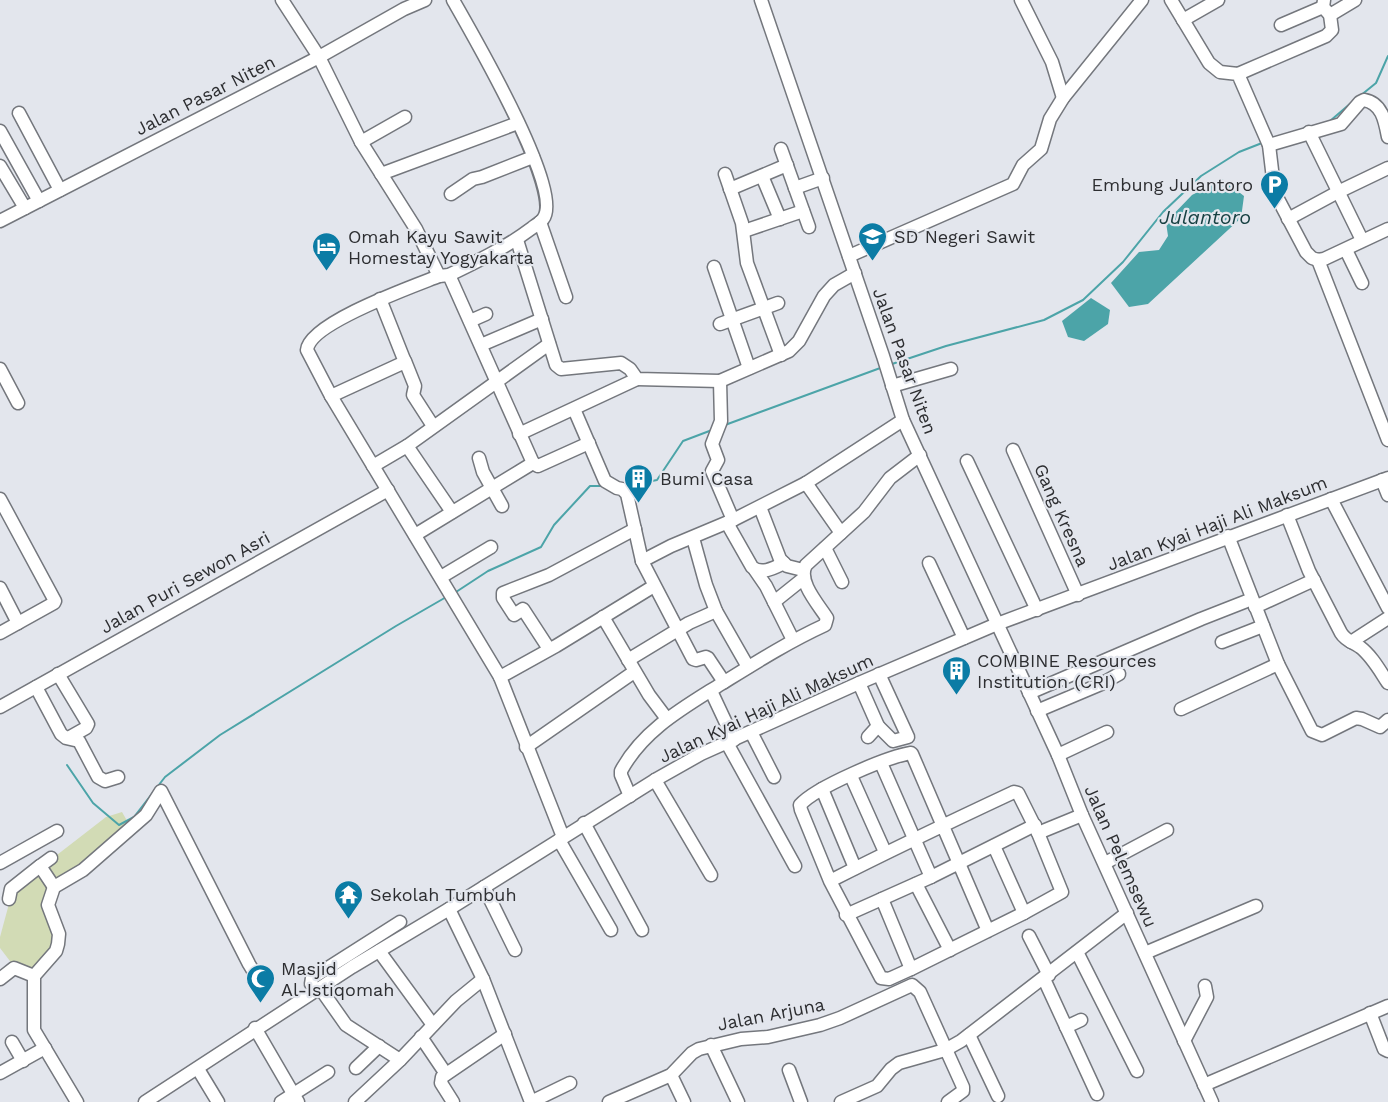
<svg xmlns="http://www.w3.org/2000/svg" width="1388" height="1102" viewBox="0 0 1388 1102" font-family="'Work Sans',sans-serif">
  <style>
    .green { fill: #d2dbb5 }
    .water { fill: #4ca4a8 }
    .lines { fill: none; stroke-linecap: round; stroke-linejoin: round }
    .stream { stroke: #4ca4a8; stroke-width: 2 }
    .minor-casing { stroke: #74777d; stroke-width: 15 }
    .minor { stroke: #fff; stroke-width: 12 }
    .labels { text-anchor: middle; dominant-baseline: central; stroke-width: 4.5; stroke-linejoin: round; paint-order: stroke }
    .street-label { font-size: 18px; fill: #2d2e31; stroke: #e3e6ed }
    .poi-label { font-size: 18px; fill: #2d2e31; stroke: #e3e6ed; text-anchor: start }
    .water-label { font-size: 20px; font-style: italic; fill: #174042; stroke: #e3e6ed }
  </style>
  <rect width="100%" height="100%" fill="#e3e6ed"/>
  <!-- green -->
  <path class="green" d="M122 812 130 826 82 868 52 885 56 931 55 944 30 973 13 965 0 948V937L13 889 106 817Z"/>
  <!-- water -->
  <g class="water">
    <path d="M1222 179 1244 196 1241 218 1148 304 1129 307 1111 283 1139 252 1159 250 1168 236 1166 222 1192 195Z"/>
    <path d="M1091 298 1110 310 1108 324 1084 341 1068 337 1062 321Z"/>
  </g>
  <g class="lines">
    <!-- stream -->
    <g class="stream">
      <path d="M1360 96 1376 83 1388 56"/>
      <path d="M1330 121 1351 103"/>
      <path d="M892 364 946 346 1044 320 1083 300 1123 262 1163 212 1201 176 1239 152 1262 143"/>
      <path d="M725 425 883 367"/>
      <path d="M627 486 657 480 683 441 712 430"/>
      <path d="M456 592 488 571 541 547 554 525 590 486H604"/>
      <path d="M67 765 93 803 119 825 134 817 165 777 220 735 396 626 448 596"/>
    </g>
    <defs>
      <g id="minor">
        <path d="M282 0 319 57 361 142 416 229 439 276"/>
        <path d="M453 0C471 32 565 192 543 219 541 222 536 225 532 228 507 247 478 261 449 275L439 276C414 286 309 323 307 350L331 396 500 677 563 837"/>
        <path d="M761 0 883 356 903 420 1058 755 1082 815 1212 1102"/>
        <path d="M1021 0 1052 62 1063 98"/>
        <path d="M1171 0 1209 63 1220 72 1238 74 1269 145 1274 187 1278 199 1306 252 1312 258 1318 260 1324 259 1388 229"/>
        <path d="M1330 15 1355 0"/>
        <path d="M1183 20 1218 0"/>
        <path d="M1281 25 1323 7"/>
        <path d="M1238 74 1326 36 1332 30 1330 15 1323 7 1324 0"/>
        <path d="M19 113 60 190"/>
        <path d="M0 131 39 201"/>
        <path d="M1309 132 1362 240"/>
        <path d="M361 142 405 117"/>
        <path d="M1269 145 1341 124 1360 102 1364 100C1382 103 1385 121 1388 137"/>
        <path d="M781 149 809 227"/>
        <path d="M0 166 25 208"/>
        <path d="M381 174 518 123"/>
        <path d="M725 174 742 223 747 263 781 355"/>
        <path d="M762 176 780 219"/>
        <path d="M795 188 823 178"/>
        <path d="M730 189 787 165"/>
        <path d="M451 194 473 179 482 177 533 157"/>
        <path d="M1288 219 1338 192 1388 168"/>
        <path d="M0 221 319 57 404 9 425 0"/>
        <path d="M540 222 566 297"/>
        <path d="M744 231 803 211"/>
        <path d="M517 240 556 365 561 369 621 363 630 369 637 379 720 381 789 351 799 341 824 296 834 285 855 273"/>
        <path d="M1346 250 1362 283"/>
        <path d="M849 256 1013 184 1023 165 1041 149 1050 119 1063 98 1142 0"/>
        <path d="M1318 260 1388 440"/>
        <path d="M714 267 749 368"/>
        <path d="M470 321 486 314"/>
        <path d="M720 324 778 303"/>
        <path d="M481 345 542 319"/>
        <path d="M405 361 415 386 413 395 433 426"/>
        <path d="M0 369 18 403"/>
        <path d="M720 381 721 421 712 444 718 460 712 471 733 520"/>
        <path d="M892 386 951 369"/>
        <path d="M331 396 405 362 380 299"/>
        <path d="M574 409 605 481 617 488 622 489 627 494 642 561 693 659 696 660 706 657 708 658 724 682"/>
        <path d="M519 434 637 379"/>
        <path d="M407 446 549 344"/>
        <path d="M1013 450 1078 595"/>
        <path d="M479 458 483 472 502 506"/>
        <path d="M967 461 1037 610"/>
        <path d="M533 463 538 466 589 443"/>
        <path d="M373 466 407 446 452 512"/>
        <path d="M1382 480 1388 495"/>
        <path d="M806 483 841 533"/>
        <path d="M0 499 55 601 54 603 0 633"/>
        <path d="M1331 499 1388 608"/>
        <path d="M760 507 780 559 787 566 803 570"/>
        <path d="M1287 515 1309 571 1341 633C1346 641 1353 642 1360 647 1372 656 1380 671 1388 683"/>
        <path d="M727 523 752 567C761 575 774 568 784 563"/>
        <path d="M415 535 533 463 449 275"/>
        <path d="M1228 536 1278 664 1312 731 1322 735 1356 718 1362 719 1380 727 1388 720"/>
        <path d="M693 538 706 585 716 611 748 667"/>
        <path d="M825 548 842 582"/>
        <path d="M642 561 671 546 733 520 806 483 903 420"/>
        <path d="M929 563 964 638"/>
        <path d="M755 570 766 586 793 640"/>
        <path d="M441 577 491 547"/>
        <path d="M0 588 18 623"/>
        <path d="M774 602 804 578"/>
        <path d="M1255 607 1314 580"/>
        <path d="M603 617 649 695 667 719"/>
        <path d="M1222 642 1263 626"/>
        <path d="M1351 642 1388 618"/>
        <path d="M549 649 523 609 514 615 503 598V593L549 575 635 529"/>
        <path d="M628 660 689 623 716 611"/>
        <path d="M58 674 88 724 86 728 70 737"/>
        <path d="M500 677 556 646 654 586"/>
        <path d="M859 683 878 726 868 737"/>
        <path d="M36 687 61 734 66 738 79 741 98 777 105 781 118 777"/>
        <path d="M711 691 734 740"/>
        <path d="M1029 693 1201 619 1252 599"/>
        <path d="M0 707 388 490"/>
        <path d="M1181 709 1278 664"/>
        <path d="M1037 711 1101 684 1119 674"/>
        <path d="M878 726 893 741 908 737 879 674"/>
        <path d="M751 732 774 777"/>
        <path d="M727 743 795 866"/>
        <path d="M526 747 634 672"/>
        <path d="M1058 755 1107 732"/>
        <path d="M881 763 931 877"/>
        <path d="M851 776 885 852"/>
        <path d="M655 780 711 875"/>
        <path d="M822 789 855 868"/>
        <path d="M630 796 621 775V771C643 730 683 708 721 684 755 663 788 642 825 625L827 618C818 604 797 581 806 565L864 512 890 478 920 455"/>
        <path d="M584 823 642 930"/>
        <path d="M1038 833 1082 815"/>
        <path d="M559 840 611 930"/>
        <path d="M994 846 1024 913"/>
        <path d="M51 858 40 866 54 887"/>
        <path d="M0 863 57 831"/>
        <path d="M1105 863 1167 830"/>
        <path d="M830 881C891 850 952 821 1014 792L1018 793 1038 833 1062 892 1024 913 911 969 889 979 881 978 830 881 801 810 800 805C816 787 887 757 911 753L912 754 988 931"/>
        <path d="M916 884 950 950"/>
        <path d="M484 887 515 950"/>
        <path d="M9 899 11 889 40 866"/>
        <path d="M882 899 911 969"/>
        <path d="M449 909 483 979 531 1102"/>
        <path d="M846 915 931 877 1035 825"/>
        <path d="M1029 936 1049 975"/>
        <path d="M379 951 433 1025"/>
        <path d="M1077 952 1137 1071"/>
        <path d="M1145 953 1256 906"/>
        <path d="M0 979 14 968 34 976"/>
        <path d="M1044 979 1097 1094"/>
        <path d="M320 988 346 1025 400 1060"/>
        <path d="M316 991 311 984 312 978 400 922"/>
        <path d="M1370 1013 1384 1049 1388 1051"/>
        <path d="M1066 1027 1081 1020"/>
        <path d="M255 1028 298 1102"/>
        <path d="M969 1035 998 1096"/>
        <path d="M421 1037 446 1074"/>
        <path d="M1184 1041 1207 997 1205 986"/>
        <path d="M12 1042 23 1061"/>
        <path d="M711 1045 738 1102"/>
        <path d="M356 1068 379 1046"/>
        <path d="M198 1069 218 1102"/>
        <path d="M789 1070 801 1102"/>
        <path d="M0 1073 45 1048"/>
        <path d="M671 1075 684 1102"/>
        <path d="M1204 1085 1388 1006"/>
        <path d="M77 1102 34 1030V976L56 951 58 944 59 934 48 905 54 887 83 870 146 815 161 791 249 964 261 984"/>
        <path d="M145 1102 352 967 449 909 655 780 701 754 859 683 997 624 1388 478"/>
        <path d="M281 1102 328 1072"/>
        <path d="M355 1102 400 1060 456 1001 483 979"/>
        <path d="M453 1102 441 1083 442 1077 505 1034"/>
        <path d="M531 1102 570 1083"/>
        <path d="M609 1102 671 1075 692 1053 699 1049 741 1039 768 1037 820 1025 840 1018 912 985 920 992 963 1087V1091L948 1102"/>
        <path d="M841 1102 877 1086 891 1069 899 1063 945 1050 961 1041 1127 913"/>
      </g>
    </defs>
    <!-- minor casing -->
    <use href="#minor" class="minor-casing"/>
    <!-- minor -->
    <use href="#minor" class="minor"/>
  </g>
  <!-- icons -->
  <defs>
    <symbol id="parking-pin" viewBox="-11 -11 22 30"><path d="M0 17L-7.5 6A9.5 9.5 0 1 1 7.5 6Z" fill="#0b7ca5" stroke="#e3e6ed"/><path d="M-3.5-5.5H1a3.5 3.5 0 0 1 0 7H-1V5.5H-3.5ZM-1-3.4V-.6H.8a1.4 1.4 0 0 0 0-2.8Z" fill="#fff"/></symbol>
    <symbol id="school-pin" viewBox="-11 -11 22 30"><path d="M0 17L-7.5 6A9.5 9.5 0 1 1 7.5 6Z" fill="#0b7ca5" stroke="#e3e6ed"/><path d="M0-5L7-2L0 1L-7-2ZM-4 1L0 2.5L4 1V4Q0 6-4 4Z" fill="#fff"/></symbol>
    <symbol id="hotel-pin" viewBox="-11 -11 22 30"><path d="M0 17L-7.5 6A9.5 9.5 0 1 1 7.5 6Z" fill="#0b7ca5" stroke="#e3e6ed"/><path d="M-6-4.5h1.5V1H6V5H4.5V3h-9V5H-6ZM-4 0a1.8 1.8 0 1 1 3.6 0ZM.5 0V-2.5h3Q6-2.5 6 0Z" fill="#fff"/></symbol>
    <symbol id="building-pin" viewBox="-11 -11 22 30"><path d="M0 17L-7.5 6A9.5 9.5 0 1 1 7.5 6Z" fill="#0b7ca5" stroke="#e3e6ed"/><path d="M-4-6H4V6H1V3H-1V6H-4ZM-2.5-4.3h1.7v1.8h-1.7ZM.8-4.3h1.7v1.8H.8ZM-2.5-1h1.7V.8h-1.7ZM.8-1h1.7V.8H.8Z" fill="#fff"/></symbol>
    <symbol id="temple-pin" viewBox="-11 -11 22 30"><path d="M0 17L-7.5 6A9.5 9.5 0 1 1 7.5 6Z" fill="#0b7ca5" stroke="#e3e6ed"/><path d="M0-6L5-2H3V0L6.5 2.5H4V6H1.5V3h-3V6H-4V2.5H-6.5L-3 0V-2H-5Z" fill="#fff"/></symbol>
    <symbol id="mosque-pin" viewBox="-11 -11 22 30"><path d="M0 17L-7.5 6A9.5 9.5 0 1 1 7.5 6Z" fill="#0b7ca5" stroke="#e3e6ed"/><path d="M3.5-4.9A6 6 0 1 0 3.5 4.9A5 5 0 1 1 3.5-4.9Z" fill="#fff"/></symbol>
  </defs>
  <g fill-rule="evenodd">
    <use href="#parking-pin" x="1258" y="168" width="33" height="45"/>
    <use href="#school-pin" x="856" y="220" width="33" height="45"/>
    <use href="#hotel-pin" x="310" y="230" width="33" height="45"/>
    <use href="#building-pin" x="622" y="462" width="33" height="45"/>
    <use href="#building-pin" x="940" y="654" width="33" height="45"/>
    <use href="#temple-pin" x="332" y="878" width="33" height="45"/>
    <use href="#mosque-pin" x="244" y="962" width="33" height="45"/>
  </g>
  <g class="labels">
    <!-- street labels -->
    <g class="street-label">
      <text transform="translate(205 95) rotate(-27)">Jalan Pasar Niten</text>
      <text transform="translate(905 361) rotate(70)">Jalan Pasar Niten</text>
      <text transform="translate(1062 515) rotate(66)">Gang Kresna</text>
      <text transform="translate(1217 523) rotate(-21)">Jalan Kyai Haji Ali Maksum</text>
      <text transform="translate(185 582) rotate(-29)">Jalan Puri Sewon Asri</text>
      <text transform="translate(766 708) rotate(-25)">Jalan Kyai Haji Ali Maksum</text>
      <text transform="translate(1121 856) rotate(66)">Jalan Pelemsewu</text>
      <text transform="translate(771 1014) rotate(-11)">Jalan Arjuna</text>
    </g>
    <!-- poi labels -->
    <g class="poi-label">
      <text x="1253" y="184" text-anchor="end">Embung Julantoro</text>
      <text x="348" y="236">Omah Kayu Sawit<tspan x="348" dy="21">Homestay Yogyakarta</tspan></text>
      <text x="894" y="236">SD Negeri Sawit</text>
      <text x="660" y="478">Bumi Casa</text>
      <text x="977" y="660">COMBINE Resources<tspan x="977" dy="21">Institution (CRI)</tspan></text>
      <text x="370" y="894">Sekolah Tumbuh</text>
      <text x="281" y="968">Masjid<tspan x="281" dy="21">Al-Istiqomah</tspan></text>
    </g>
    <!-- water labels -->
    <g class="water-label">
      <text x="1205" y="217">Julantoro</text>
    </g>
  </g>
</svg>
